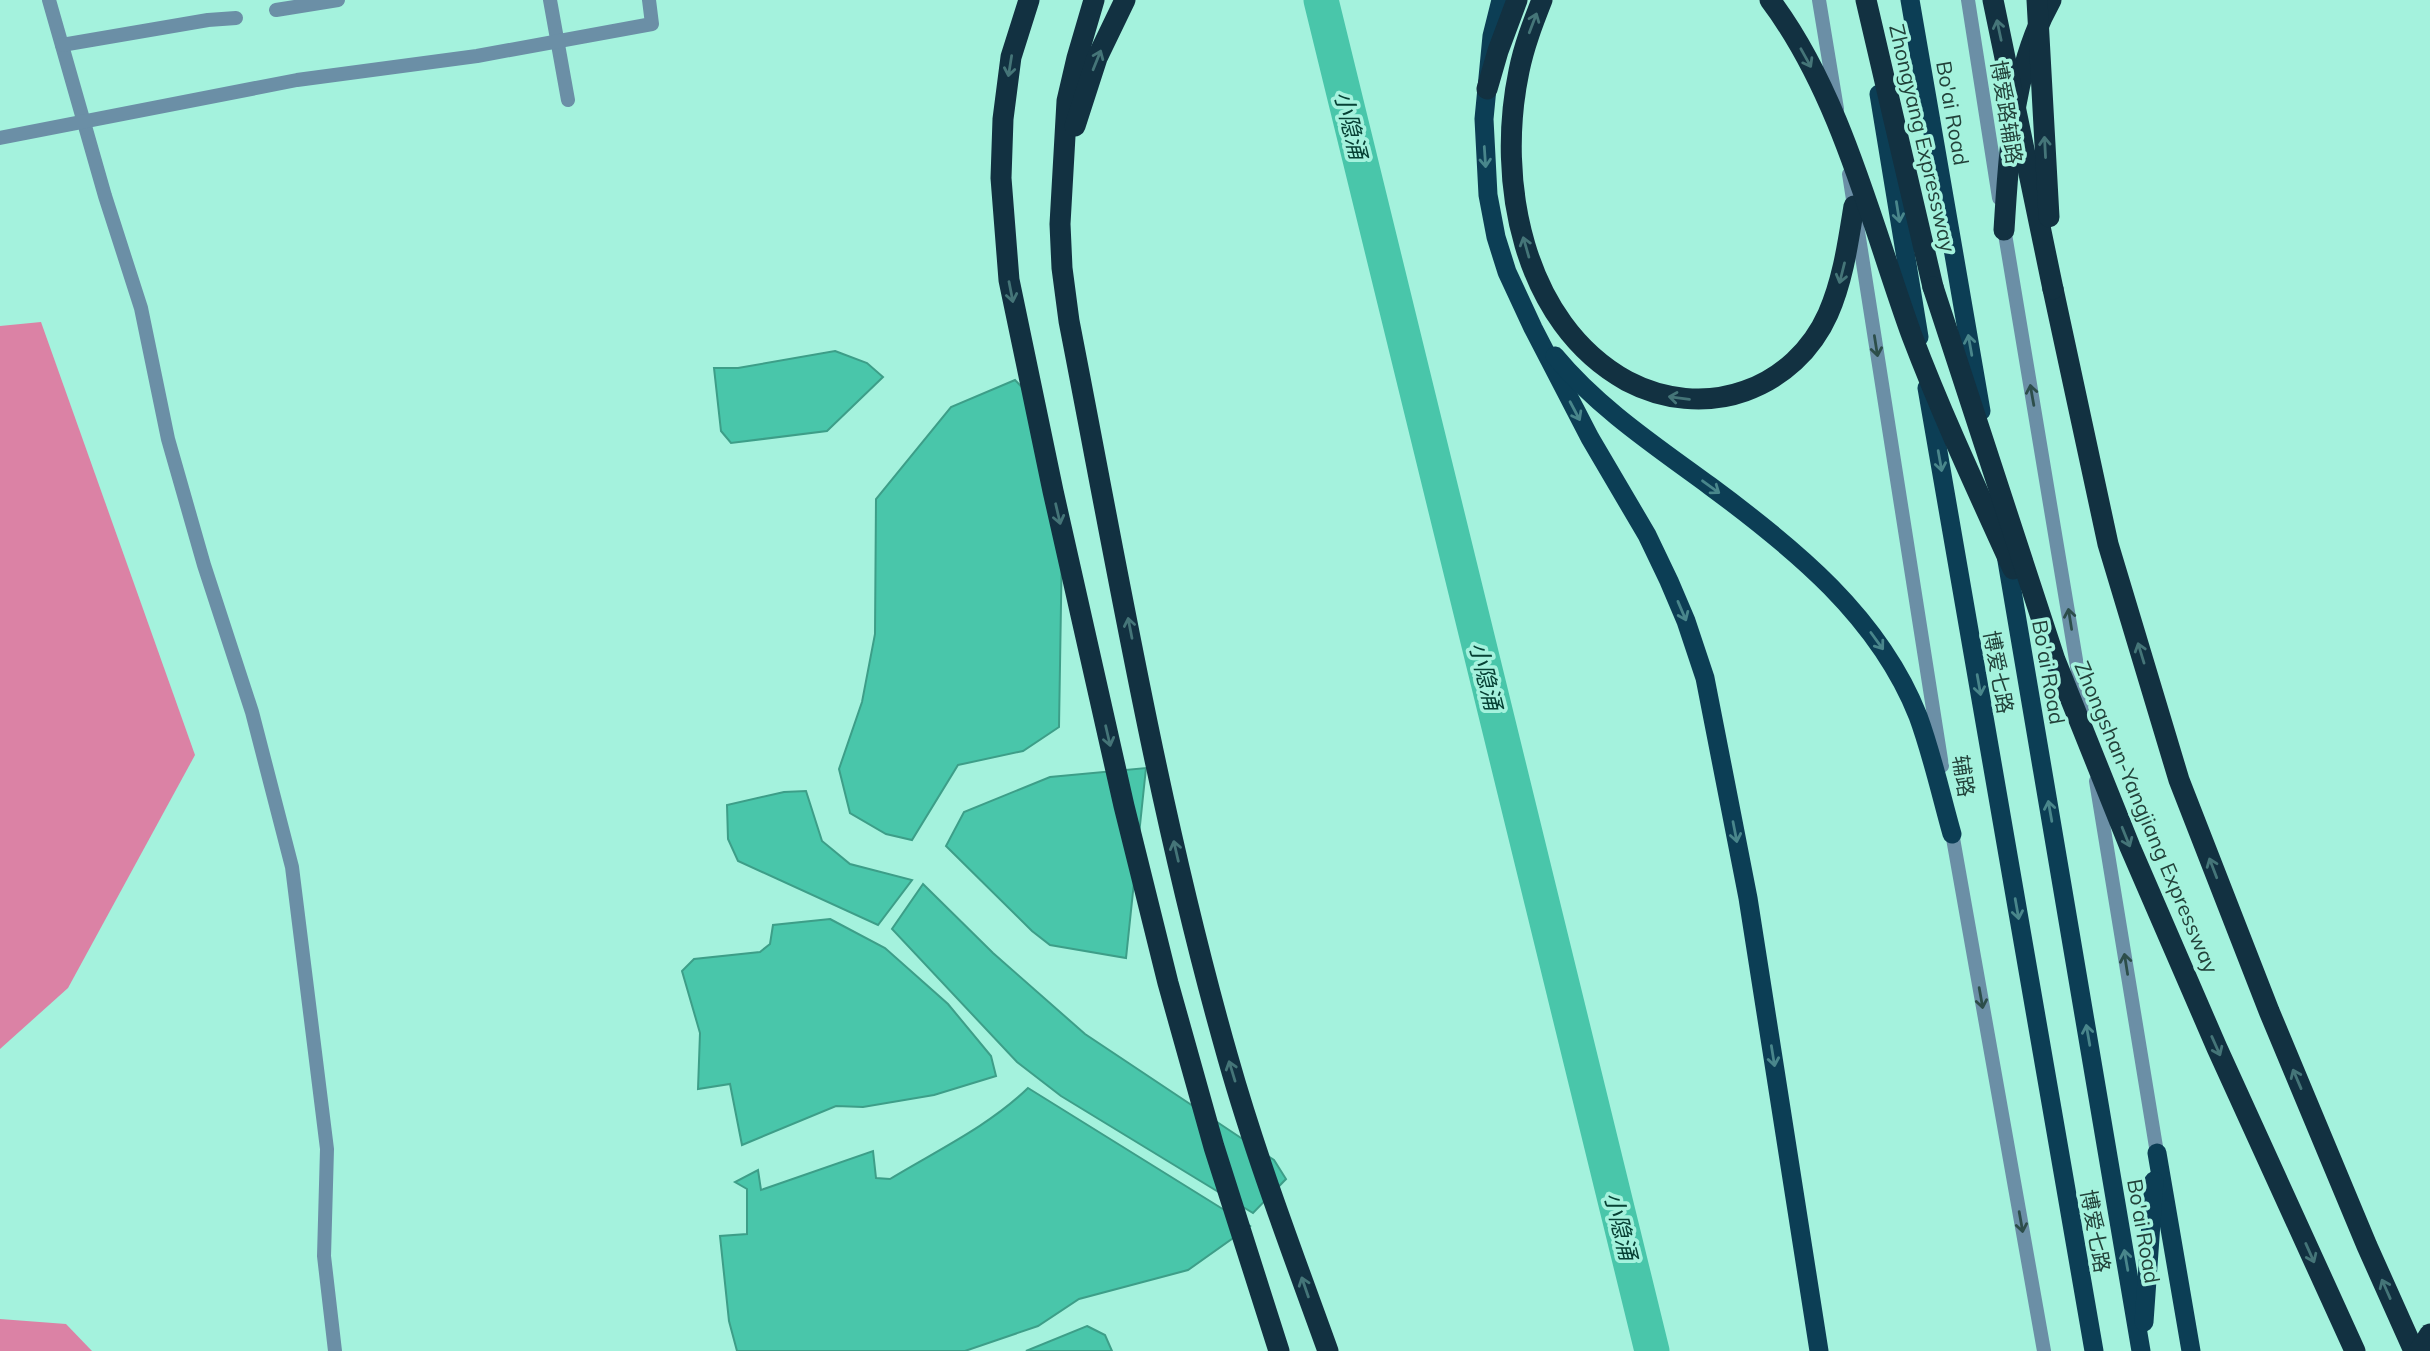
<svg xmlns="http://www.w3.org/2000/svg" width="2430" height="1351" viewBox="0 0 2430 1351" font-family="Mulish,'Noto Sans SC',sans-serif">
  <style>
    .forest { fill: #db82a5 }
    .water { fill: #49c6aa; stroke: #3d9e88; stroke-width: 2 }
    .lines { fill: none; stroke-linecap: round; stroke-linejoin: round }
    .river { stroke: #49c6aa; stroke-width: 35 }
    .minor { stroke: #6b8fa6; stroke-width: 14 }
    .tertiary { stroke: #6b8fa6; stroke-width: 14 }
    .trunk { stroke: #0c3e55; stroke-width: 19 }
    .motorway { stroke: #123141; stroke-width: 21 }
    .motorway-bridge { stroke: #123141; stroke-width: 21 }
    .oneway { stroke: #457578 }
    .oneway2 { stroke: #49868b }
    .oneway3 { stroke: #2d4e4a }
    .labels { text-anchor: middle; dominant-baseline: central; stroke-width: 7; stroke-linejoin: round; paint-order: stroke }
    .street-label { font-size: 21px; fill: #22423a; stroke: #a4f2dd }
    .water-label { font-size: 23px; font-style: italic; fill: #064034; stroke: #a4f2dd }
  </style>
  <rect width="100%" height="100%" fill="#a4f2dd"/>
  <!-- forest -->
  <g class="forest">
    <path d="M41 322 195 755 68 988 0 1049V326Z"/>
    <path d="M0 1319 66 1324 92 1351H0Z"/>
  </g>
  <!-- water -->
  <g class="water">
    <path d="M835 351 867 363 883 377 827 431 731 443 721 431 714 368H738Z"/>
    <path d="M1015 380 1038 404 1062 542 1059 727 1023 751 958 765 912 840 886 834 850 813 839 769 862 702 875 634 876 499 951 407Z"/>
    <path d="M1146 768 1126 958 1050 945 1032 931 946 846 964 812 1050 777Z"/>
    <path d="M806 791 822 841 850 864 912 880 878 925 738 861 728 839 727 805 784 792Z"/>
    <path d="M923 884 993 953 1085 1034 1274 1160 1286 1179 1253 1213 1061 1096 1017 1062 892 929Z"/>
    <path d="M830 919 885 948 948 1004 991 1056 996 1076 934 1095 863 1107 836 1106 742 1145 730 1084 698 1089 700 1033 682 971 694 959 760 952 770 944 773 925Z"/>
    <path d="M1028 1088 1250 1226 1188 1270 1079 1299 1038 1326 965 1351H737L729 1321 720 1236 747 1234V1189L735 1182 758 1170 761 1190 873 1151 876 1178 890 1179C936 1151 989 1126 1028 1088Z"/>
    <path d="M1087 1326 1105 1335 1112 1351H1026Z"/>
  </g>
  <g class="lines">
    <!-- river -->
    <path class="river" d="M1321 0 1652 1351"/>
    <!-- minor -->
    <g class="minor">
      <path d="M49 0 105 196 141 308 168 439 204 565 252 712 292 867 327 1149 324 1256 335 1351"/>
      <path d="M550 0 568 100"/>
      <path d="M276 10 338 0"/>
      <path d="M62 45 208 20 236 18"/>
      <path d="M0 138 297 80 477 56 652 24 649 0"/>
    </g>
    <!-- tertiary -->
    <g class="tertiary">
      <path d="M1819 0 1837 109"/>
      <path d="M1968 0 1999 198"/>
      <path d="M1849 174 1942 766"/>
      <path d="M2003 222 2086 720"/>
      <path d="M2096 781 2157 1153"/>
      <path d="M1951 827 2044 1351"/>
    </g>
    <!-- trunk -->
    <g class="trunk">
      <path d="M1501 0 1492 36 1484 119 1488 195 1496 237 1507 272 1533 328 1590 438 1647 535 1669 581 1686 621 1705 678 1748 898 1819 1351"/>
      <path d="M1910 0 1981 411"/>
      <path d="M1879 94 1919 337"/>
      <path d="M1555 356C1598 408 1657 447 1710 486 1794 548 1879 617 1918 716 1932 754 1941 795 1952 834"/>
      <path d="M1927 388 2094 1351"/>
      <path d="M2006 555 2141 1351"/>
      <path d="M2157 1153 2191 1351"/>
      <path d="M2144 1322 2154 1181"/>
    </g>
    <!-- motorway -->
    <g class="motorway">
      <path d="M1029 0 1011 57 1003 119 1001 178 1009 280 1053 491 1124 806 1168 983 1214 1147 1279 1351"/>
      <path d="M1094 0 1077 58 1067 101 1060 224 1062 268 1069 321C1117 567 1159 816 1228 1058 1256 1157 1293 1254 1328 1351"/>
      <path d="M1542 0C1533 23 1524 46 1519 71 1496 180 1522 323 1627 381 1663 400 1706 405 1745 391 1782 378 1812 350 1828 314 1843 280 1848 243 1854 206"/>
      <path d="M1866 0 1933 287"/>
      <path d="M1487 89 1498 51 1517 0"/>
      <path d="M1075 126 1097 58 1125 0"/>
      <path d="M2004 230C2009 153 2012 69 2051 0"/>
      <path d="M2053 289 2108 544 2179 780 2269 1011 2367 1246 2414 1351"/>
      <path d="M2419 1351 2430 1334"/>
    </g>
    <!-- motorway-bridge -->
    <g class="motorway-bridge">
      <path d="M1770 0C1841 94 1872 226 1912 336 1942 415 1978 492 2013 569"/>
      <path d="M1993 0 2053 289"/>
      <path d="M2037 0 2049 217"/>
      <path d="M1933 287 2055 660 2130 847 2217 1048 2355 1351"/>
    </g>
  </g>
  <!-- one-way arrows -->
  <defs><path id="oneway-shaft" d="M-6 0H5M1.5-3L5.5 0L1.5 3" fill="none" stroke-width="1.6" stroke-linecap="round" stroke-linejoin="round" transform="scale(1.75)"/></defs>
  <g class="oneway">
    <use href="#oneway-shaft" transform="translate(1533 23) rotate(-69)"/>
    <use href="#oneway-shaft" transform="translate(1999 30) rotate(-102)"/>
    <use href="#oneway-shaft" transform="translate(1806 58) rotate(61)"/>
    <use href="#oneway-shaft" transform="translate(1097 60) rotate(-68)"/>
    <use href="#oneway-shaft" transform="translate(1010 66) rotate(99)"/>
    <use href="#oneway-shaft" transform="translate(2045 147) rotate(-93)"/>
    <use href="#oneway-shaft" transform="translate(1526 247) rotate(-106)"/>
    <use href="#oneway-shaft" transform="translate(1842 273) rotate(104)"/>
    <use href="#oneway-shaft" transform="translate(1011 292) rotate(79)"/>
    <use href="#oneway-shaft" transform="translate(1679 398) rotate(-173)"/>
    <use href="#oneway-shaft" transform="translate(1058 514) rotate(77)"/>
    <use href="#oneway-shaft" transform="translate(1130 628) rotate(-101)"/>
    <use href="#oneway-shaft" transform="translate(2141 653) rotate(-107)"/>
    <use href="#oneway-shaft" transform="translate(1108 736) rotate(77)"/>
    <use href="#oneway-shaft" transform="translate(2126 837) rotate(68)"/>
    <use href="#oneway-shaft" transform="translate(1176 851) rotate(-103)"/>
    <use href="#oneway-shaft" transform="translate(2213 868) rotate(-111)"/>
    <use href="#oneway-shaft" transform="translate(2216 1046) rotate(66)"/>
    <use href="#oneway-shaft" transform="translate(1232 1071) rotate(-107)"/>
    <use href="#oneway-shaft" transform="translate(2297 1079) rotate(-113)"/>
    <use href="#oneway-shaft" transform="translate(2310 1253) rotate(66)"/>
    <use href="#oneway-shaft" transform="translate(1305 1287) rotate(-109)"/>
    <use href="#oneway-shaft" transform="translate(2386 1289) rotate(-114)"/>
  </g>
  <g class="oneway2">
    <use href="#oneway-shaft" transform="translate(1485 157) rotate(86)"/>
    <use href="#oneway-shaft" transform="translate(1898 212) rotate(81)"/>
    <use href="#oneway-shaft" transform="translate(1970 345) rotate(-100)"/>
    <use href="#oneway-shaft" transform="translate(1575 411) rotate(62)"/>
    <use href="#oneway-shaft" transform="translate(1940 461) rotate(80)"/>
    <use href="#oneway-shaft" transform="translate(1711 487) rotate(36)"/>
    <use href="#oneway-shaft" transform="translate(1682 611) rotate(67)"/>
    <use href="#oneway-shaft" transform="translate(1877 641) rotate(54)"/>
    <use href="#oneway-shaft" transform="translate(1979 685) rotate(80)"/>
    <use href="#oneway-shaft" transform="translate(2050 811) rotate(-100)"/>
    <use href="#oneway-shaft" transform="translate(1735 832) rotate(79)"/>
    <use href="#oneway-shaft" transform="translate(2017 909) rotate(80)"/>
    <use href="#oneway-shaft" transform="translate(2088 1035) rotate(-100)"/>
    <use href="#oneway-shaft" transform="translate(1773 1056) rotate(81)"/>
    <use href="#oneway-shaft" transform="translate(2126 1260) rotate(-100)"/>
  </g>
  <g class="oneway3">
    <use href="#oneway-shaft" transform="translate(1876 346) rotate(81)"/>
    <use href="#oneway-shaft" transform="translate(2032 395) rotate(-100)"/>
    <use href="#oneway-shaft" transform="translate(2070 619) rotate(-99)"/>
    <use href="#oneway-shaft" transform="translate(2126 964) rotate(-99)"/>
    <use href="#oneway-shaft" transform="translate(1981 998) rotate(80)"/>
    <use href="#oneway-shaft" transform="translate(2021 1222) rotate(80)"/>
  </g>
  <g class="labels">
    <!-- street labels -->
    <g class="street-label">
      <text transform="translate(2007 112) rotate(81)">博爱路辅路</text>
      <text transform="translate(1953 113) rotate(80)">Bo'ai Road</text>
      <text transform="translate(1923 138) rotate(77)">Zhongyang Expressway</text>
      <text transform="translate(1999 672) rotate(80)">博爱七路</text>
      <text transform="translate(2049 672) rotate(80)">Bo'ai Road</text>
      <text transform="translate(1964 776) rotate(81)">辅路</text>
      <text transform="translate(2147 817) rotate(67)">Zhongshan-Yangjiang Expressway</text>
      <text transform="translate(2096 1231) rotate(80)">博爱七路</text>
      <text transform="translate(2144 1231) rotate(80)">Bo'ai Road</text>
    </g>
    <!-- water labels -->
    <g class="water-label">
      <text transform="translate(1351 125) rotate(76)">小隐涌</text>
      <text transform="translate(1486 676) rotate(76)">小隐涌</text>
      <text transform="translate(1621 1226) rotate(76)">小隐涌</text>
    </g>
  </g>
</svg>
